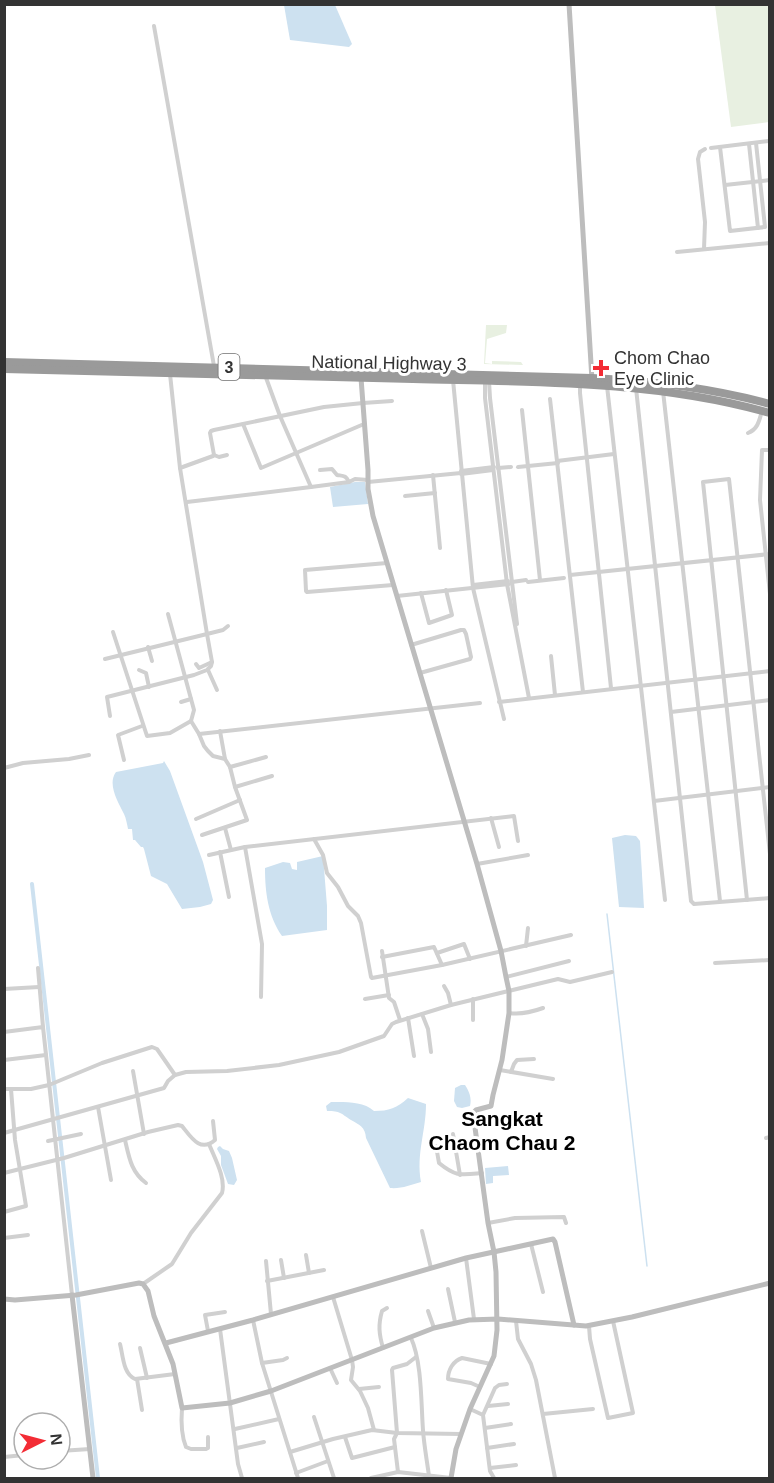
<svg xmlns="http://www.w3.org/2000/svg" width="774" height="1483" viewBox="0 0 774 1483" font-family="Helvetica,sans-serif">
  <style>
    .green { fill: #e8f0e1 }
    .water { fill: #cde1f0 }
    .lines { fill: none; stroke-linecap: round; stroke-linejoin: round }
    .stream { stroke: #cde1f0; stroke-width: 1.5 }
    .canal { stroke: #cde1f0; stroke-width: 4 }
    .street { stroke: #d0d0d0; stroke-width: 4 }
    .secondary { stroke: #bdbdbd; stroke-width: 5 }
    .highway { stroke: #9a9a9a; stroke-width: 8 }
    .poi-dot { fill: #f32c35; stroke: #fff; stroke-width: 2 }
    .labels { text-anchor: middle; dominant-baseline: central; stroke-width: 6; stroke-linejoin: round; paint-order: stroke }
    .shield { fill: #fff; stroke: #707070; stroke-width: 1.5 }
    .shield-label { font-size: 16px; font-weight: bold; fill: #333 }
    .poi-label { font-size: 18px; fill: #333; stroke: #fff; text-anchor: start }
    .street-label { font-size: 18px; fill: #333; stroke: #fff }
    .quarter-label { font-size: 21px; font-weight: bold; fill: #000; stroke: #fff }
  </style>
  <rect width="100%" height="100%" fill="#fff"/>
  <!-- green -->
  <g class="green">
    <path d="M715 5H769V122L731 127Z"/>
    <path d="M486 325H507L506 333 487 339 485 363 492 364V361L521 362 523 365 484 364Z"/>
  </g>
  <!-- water -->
  <g class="water">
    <path d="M284 5H335L352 44 349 47 290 40Z"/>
    <path d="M355 482H365L368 504 333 507 330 487Z"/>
    <path d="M164 761 170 771 203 862 213 900 211 904 200 907 182 909 167 884 151 876 144 849 143 847H141L135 840H133L132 829H128C127 824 126 818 124 814 118 802 107 784 116 772L163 763Z"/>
    <path d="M625 835 636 836 640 841 644 908 619 907 612 838Z"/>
    <path d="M323 856 327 906V930L282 936C268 916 265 892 265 868L283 862 290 863 292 869 297 870V862Z"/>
    <path d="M461 1085H465C469 1091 472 1098 470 1106L462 1108 457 1107 454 1101 455 1088Z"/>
    <path d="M408 1098 426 1104C426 1132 416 1153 421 1182 411 1185 401 1189 390 1188L366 1138C365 1127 360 1125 351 1120 340 1113 341 1111 327 1111L326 1106 331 1102C345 1102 363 1101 374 1111 389 1111 397 1108 408 1098Z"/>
    <path d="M220 1146 223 1149 229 1151 232 1158 237 1180 234 1185 228 1184 221 1165V1156L217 1149 218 1147Z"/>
    <path d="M508 1166 509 1175 493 1176V1183L486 1184 485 1168Z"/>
  </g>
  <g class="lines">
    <!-- stream -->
    <path class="stream" d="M607 914 647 1266"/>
    <!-- canal -->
    <path class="canal" d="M32 884 98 1478"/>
    <!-- street -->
    <g class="street">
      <path d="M154 26 214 366"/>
      <path d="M749 144 758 228"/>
      <path d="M720 147 730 231 765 227 756 143"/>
      <path d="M711 148 769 141"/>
      <path d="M725 185 770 180"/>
      <path d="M704 249 705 222 698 159 700 152 705 149"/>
      <path d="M677 252 770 243"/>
      <path d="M265 375 280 416 311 487 349 482 355 479 368 480"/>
      <path d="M453 380 473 588 504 719"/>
      <path d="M489 381 490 398 517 624"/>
      <path d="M485 382V398L507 584 529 698"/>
      <path d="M580 385V393L611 688"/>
      <path d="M607 386 665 900"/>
      <path d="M636 388 691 901 694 904 770 898"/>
      <path d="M663 391 720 901"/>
      <path d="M550 399 583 692"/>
      <path d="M522 410 540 580"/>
      <path d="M243 424 261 468 364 424"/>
      <path d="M748 433C758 429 759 421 762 411"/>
      <path d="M770 450H762L760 500 770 594"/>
      <path d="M214 455 219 457 227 455"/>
      <path d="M557 461 614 454"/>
      <path d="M518 467 558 463"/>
      <path d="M180 468 213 456 214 455 210 433 211 431 214 430 324 407 363 403 392 401"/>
      <path d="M498 468 511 467"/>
      <path d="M320 470 332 469 337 475C343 476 346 475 349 482"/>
      <path d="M461 471 494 467"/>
      <path d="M461 474 493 470"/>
      <path d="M433 475 440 548"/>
      <path d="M368 482 461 473"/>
      <path d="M405 496 435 493"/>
      <path d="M187 502 311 487"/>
      <path d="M387 563 305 570 306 591 307 592 393 585"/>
      <path d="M570 575 770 554"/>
      <path d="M512 582 526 580"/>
      <path d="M528 582 564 578"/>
      <path d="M473 585 508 581"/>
      <path d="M421 593 429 623 452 615 446 590"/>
      <path d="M397 596 509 584"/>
      <path d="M113 632 147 736 170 733 191 721 194 710 168 614"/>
      <path d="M411 645 461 630H464L466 634 471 657 470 659 420 673"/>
      <path d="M148 647 152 661"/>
      <path d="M551 656 555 695"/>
      <path d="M105 659 207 634 180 468 170 374"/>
      <path d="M196 664 199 668 212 662"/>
      <path d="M139 670 146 673 149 687"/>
      <path d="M208 670 217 690"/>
      <path d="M181 702 191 699"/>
      <path d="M499 702 770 671"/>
      <path d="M671 712 770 700"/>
      <path d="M110 716 107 697 194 675 207 670 211 666 212 662 207 634 223 630 228 626"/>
      <path d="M191 721 199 734 480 703"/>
      <path d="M220 731 225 759"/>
      <path d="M199 734 204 746 208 751 213 756 225 759 230 767 235 787 247 820 202 835"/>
      <path d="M124 760 118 735 142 726"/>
      <path d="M230 767 266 757"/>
      <path d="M4 768 23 763 69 759 89 755"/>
      <path d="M235 787 272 776"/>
      <path d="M654 801 770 787"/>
      <path d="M491 818 499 847"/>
      <path d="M196 819 240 800"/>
      <path d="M225 828 231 850"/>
      <path d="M314 839 323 855 327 873 338 887 348 906 358 916 361 923 371 977 372 978 442 965"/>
      <path d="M245 847 262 944 261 997"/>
      <path d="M220 852 229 897"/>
      <path d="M209 855 245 847 514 816 518 841"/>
      <path d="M477 864 528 855"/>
      <path d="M747 900 703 482 729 479 770 854"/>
      <path d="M526 946 528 928"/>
      <path d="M382 951 389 998 394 1002 400 1020"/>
      <path d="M437 953 464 944 470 959"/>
      <path d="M382 957 434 947 442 965 571 935"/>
      <path d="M715 963 770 960"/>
      <path d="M38 968 43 1027"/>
      <path d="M506 977 569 961"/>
      <path d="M444 986 448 993 451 1005"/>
      <path d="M4 989 39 987"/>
      <path d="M365 999 389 995"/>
      <path d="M509 1013C521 1015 532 1012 543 1008"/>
      <path d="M422 1014 428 1029 431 1052"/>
      <path d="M408 1018 414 1056"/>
      <path d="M473 1020V999"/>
      <path d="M4 1032 43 1027 72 1295"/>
      <path d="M4 1060 46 1055"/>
      <path d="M500 1070 553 1079"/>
      <path d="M133 1071 144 1134"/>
      <path d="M511 1072 514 1064 517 1060 534 1059"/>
      <path d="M4 1089H31L49 1085 102 1063 152 1047 157 1049 175 1075"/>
      <path d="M98 1107 111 1180"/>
      <path d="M4 1133 164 1088 168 1081 175 1075 186 1072 227 1071 279 1065 339 1052 384 1036 392 1024 396 1022 451 1005 558 979 570 982 612 972"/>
      <path d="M453 1134 460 1175"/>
      <path d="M766 1138 770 1137"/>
      <path d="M125 1140C129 1157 131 1172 146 1183"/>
      <path d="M48 1141 81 1134"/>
      <path d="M436 1146 439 1163C456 1177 461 1175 482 1173"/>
      <path d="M4 1173 64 1158 148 1132 178 1125 182 1126C191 1137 200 1153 215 1140L213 1121"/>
      <path d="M4 1212 26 1206 15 1140 11 1089"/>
      <path d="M488 1223 515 1218 564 1217 566 1223"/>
      <path d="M422 1231 431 1268"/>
      <path d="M4 1238 28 1235"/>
      <path d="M531 1244 543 1292"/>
      <path d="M306 1255 309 1273"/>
      <path d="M466 1258 474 1319"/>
      <path d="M281 1260 284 1278"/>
      <path d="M266 1261 271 1314"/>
      <path d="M267 1281 324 1270"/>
      <path d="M143 1284 172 1264 191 1233 222 1193C226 1178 215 1159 209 1144"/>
      <path d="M448 1289 455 1322"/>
      <path d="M333 1297 352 1360 353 1367 351 1380 360 1391 368 1408 374 1430"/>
      <path d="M428 1311 434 1328"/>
      <path d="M253 1320 262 1363 298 1478"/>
      <path d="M516 1321 518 1339 531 1364 536 1380 555 1478"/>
      <path d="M589 1326 590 1339 608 1418 633 1413 613 1321"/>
      <path d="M220 1329 238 1464 242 1478"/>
      <path d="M208 1331 205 1315 225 1312"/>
      <path d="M411 1338C422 1362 421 1403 423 1430 424 1445 427 1461 429 1476"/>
      <path d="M120 1344C123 1355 123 1374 135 1379L175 1374"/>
      <path d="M140 1348 147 1378"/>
      <path d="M383 1348C379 1334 378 1325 382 1311L387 1308"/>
      <path d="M262 1363 283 1360 287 1358"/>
      <path d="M330 1368 337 1383"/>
      <path d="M137 1379 142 1410"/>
      <path d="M480 1387 471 1383 448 1379C448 1370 453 1361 462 1358L491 1364"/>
      <path d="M359 1389 379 1387"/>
      <path d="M488 1406 508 1404"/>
      <path d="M182 1408C181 1421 181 1435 186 1447L191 1449H206L208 1448V1437"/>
      <path d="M470 1409 483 1415 490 1471 494 1478"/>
      <path d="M543 1414 593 1409"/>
      <path d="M483 1415 495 1388 499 1385 507 1384"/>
      <path d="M314 1417 334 1478"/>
      <path d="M485 1428 511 1424"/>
      <path d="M235 1429 279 1419"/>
      <path d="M345 1437 352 1458 395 1447"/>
      <path d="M237 1448 264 1442"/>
      <path d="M487 1448 514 1444"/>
      <path d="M60 1451 90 1449"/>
      <path d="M290 1452 333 1439 372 1430 397 1433 461 1434"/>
      <path d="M4 1457 24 1455"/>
      <path d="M490 1468 516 1465"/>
      <path d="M398 1472 394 1439 397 1433 392 1370 393 1368 407 1364 416 1357"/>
      <path d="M296 1473 328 1461"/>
      <path d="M371 1478 398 1472 451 1478"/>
    </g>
    <!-- secondary -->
    <g class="secondary">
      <path d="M569 4 592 380"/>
      <path d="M361 378 368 470V489L373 516 477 864 501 951 506 977 509 991V1013L502 1060 493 1095 491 1106 476 1110 473 1113 488 1223 494 1252 496 1272 497 1330 494 1356 470 1409 456 1449 451 1478"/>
      <path d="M72 1295 93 1478"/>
      <path d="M4 1299 15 1300 76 1295 139 1283 143 1284 148 1291 154 1316 173 1364 182 1408 230 1403 271 1391 434 1328 469 1320 498 1319 586 1326 632 1317 770 1283"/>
      <path d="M166 1343 253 1320 466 1258 553 1239 555 1242 574 1325"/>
    </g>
    <!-- highway -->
    <g class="highway">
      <path d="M4 362 592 378C652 381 712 388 770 404"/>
      <path d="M4 369C141 372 277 376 413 379 533 382 654 380 770 413"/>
    </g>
  </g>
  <!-- markers -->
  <path class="poi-dot" d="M598 359h6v6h6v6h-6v6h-6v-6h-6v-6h6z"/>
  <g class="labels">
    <!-- shield labels -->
    <rect class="shield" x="218.5" y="354" width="21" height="26" rx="4.5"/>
    <g class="shield-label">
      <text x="229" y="367">3</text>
    </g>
    <!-- poi labels -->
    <g class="poi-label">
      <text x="614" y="358">Chom Chao<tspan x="614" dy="21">Eye Clinic</tspan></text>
    </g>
    <!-- street labels -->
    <g class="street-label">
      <text transform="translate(389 363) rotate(1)">National Highway 3</text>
    </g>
    <!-- quarter labels -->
    <g class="quarter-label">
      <text x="502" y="1118">Sangkat<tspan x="502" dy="24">Chaom Chau 2</tspan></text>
    </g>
  </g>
  <!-- border -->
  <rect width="774" height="1483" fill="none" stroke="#333333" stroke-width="12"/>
  <!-- north arrow -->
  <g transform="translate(42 1441) rotate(84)"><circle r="28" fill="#ffffff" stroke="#adadad" stroke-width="1.5"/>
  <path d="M0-4.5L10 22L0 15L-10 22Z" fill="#f32c35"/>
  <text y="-9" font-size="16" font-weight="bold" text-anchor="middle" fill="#333333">N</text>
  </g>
</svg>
